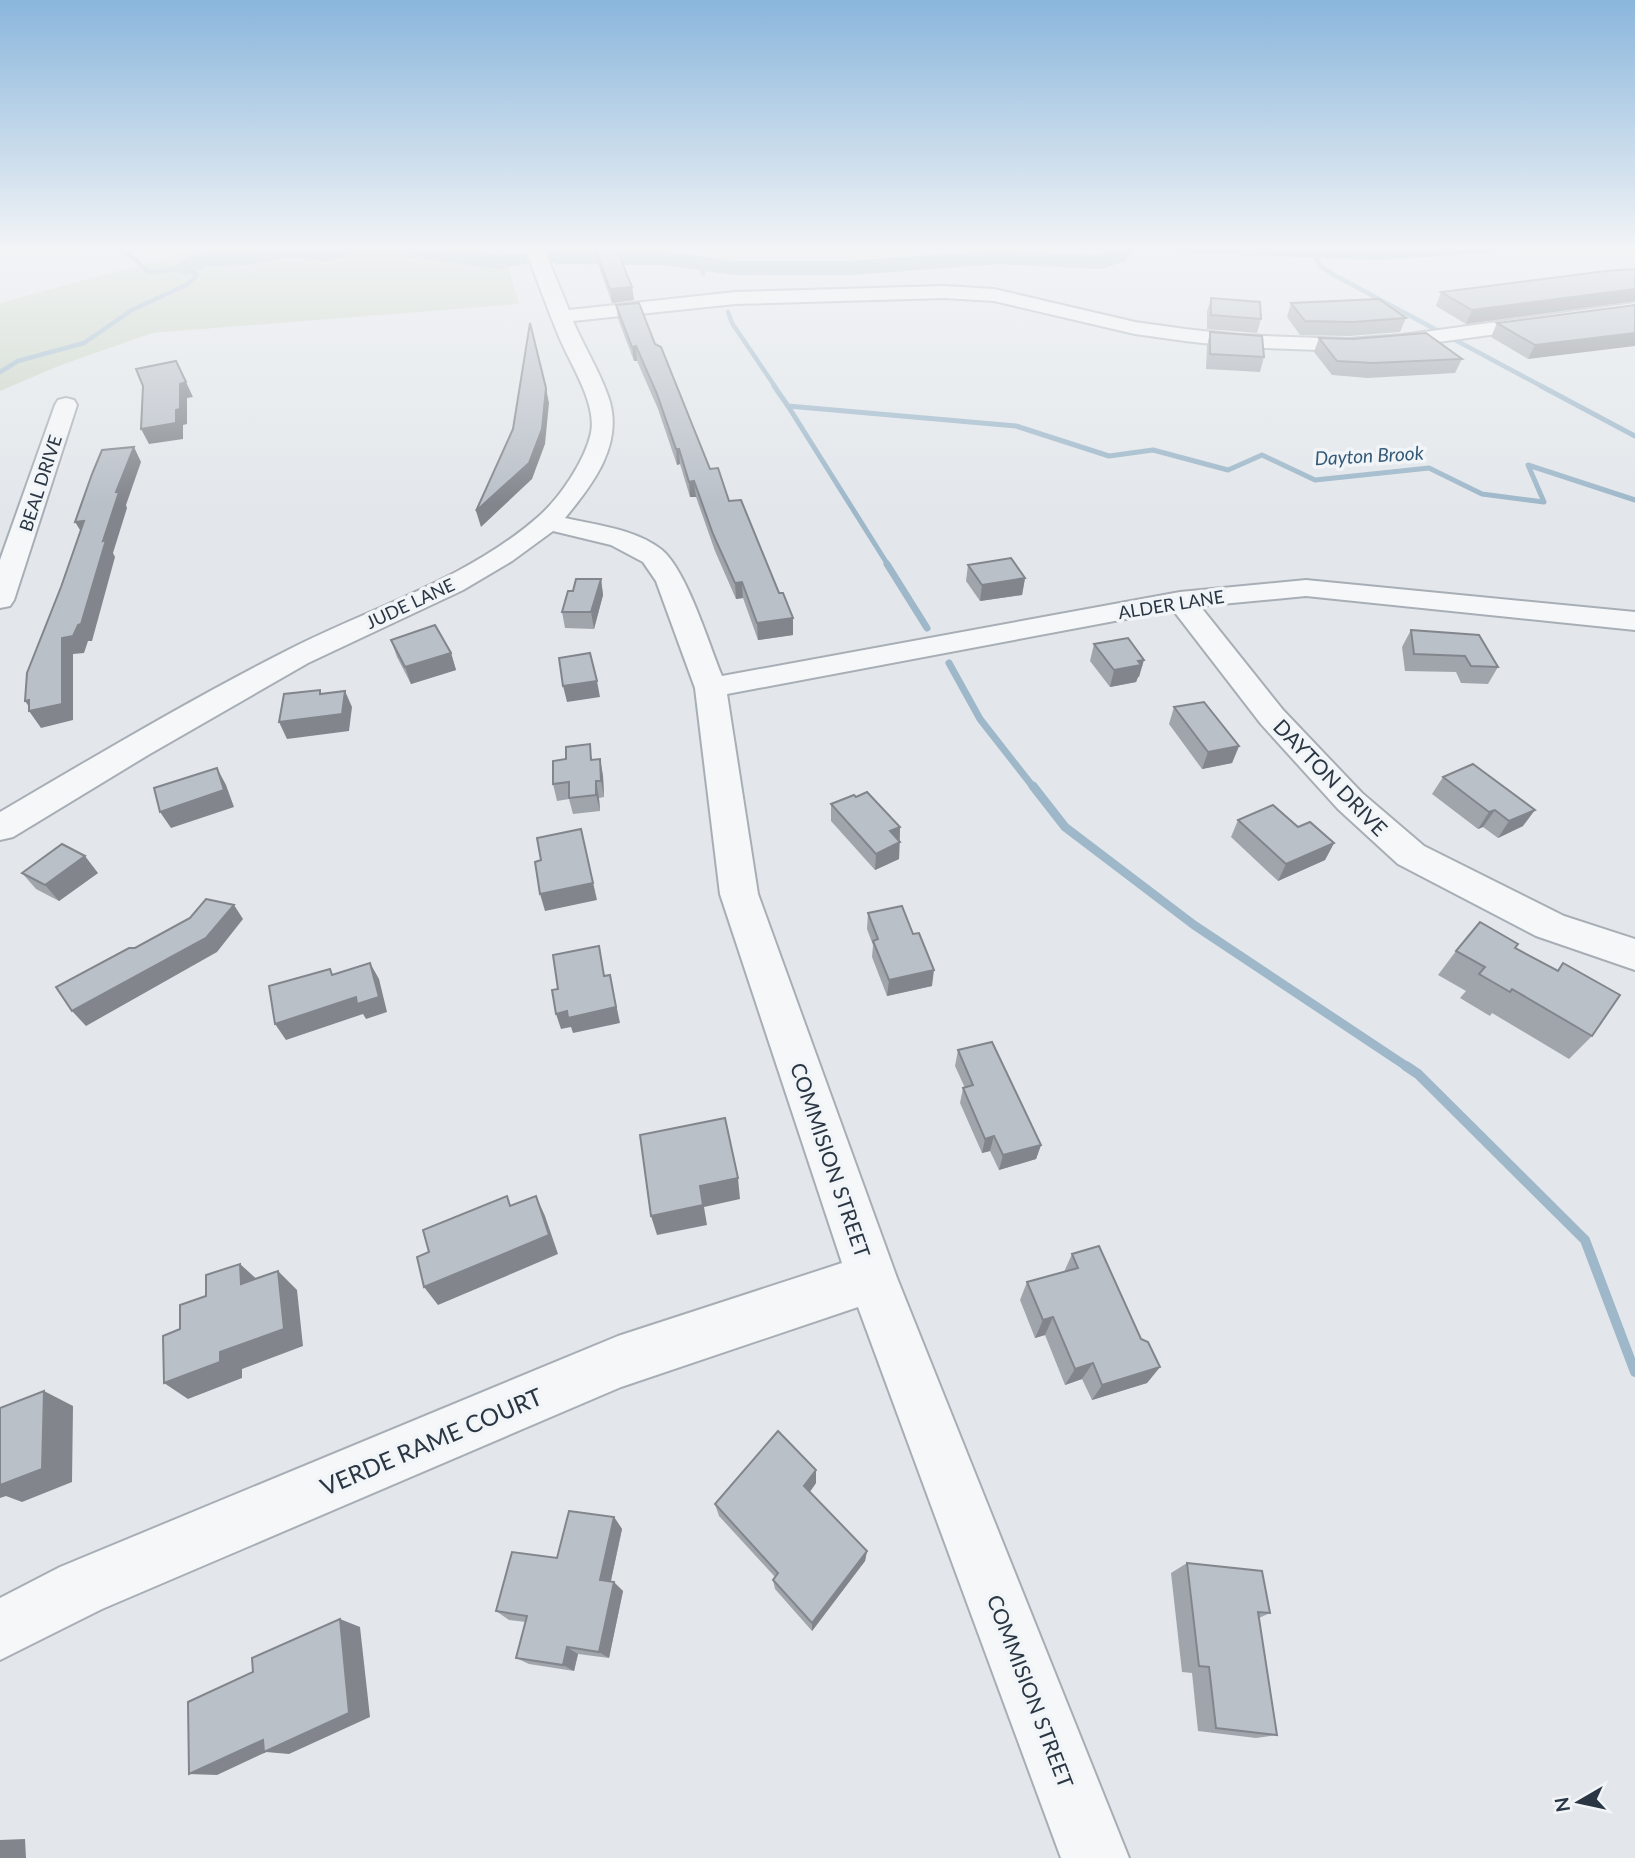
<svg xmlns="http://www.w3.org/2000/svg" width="1635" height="1858" viewBox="0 0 1635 1858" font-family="Lato,sans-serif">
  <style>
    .green { fill: #cad5c4 }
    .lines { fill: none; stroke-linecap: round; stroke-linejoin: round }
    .stream-far4 { stroke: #9eb8ca; stroke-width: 4.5 }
    .stream-far3 { stroke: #9eb8ca; stroke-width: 5 }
    .stream-far2 { stroke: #9eb8ca; stroke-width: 7 }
    .stream-far1 { stroke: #9eb8ca; stroke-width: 9 }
    .stream { stroke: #9eb8ca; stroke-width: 10 }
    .river { fill: #9eb8ca; fill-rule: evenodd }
    .minor-casing { stroke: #a8aeb5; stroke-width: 4 }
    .minor { fill: #f5f7f9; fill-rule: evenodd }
    .wall { fill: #a0a5ac }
    .shaded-wall { fill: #82868c }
    .building { fill: #bac0c8; stroke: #82868c; stroke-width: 2 }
    .labels { text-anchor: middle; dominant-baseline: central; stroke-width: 7; stroke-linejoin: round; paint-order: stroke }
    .far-street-label { font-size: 18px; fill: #2a3643; stroke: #f2f5f8 }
    .far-water-label { font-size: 19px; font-style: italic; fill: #345977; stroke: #f2f5f8 }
    .street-label { font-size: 21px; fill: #2a3643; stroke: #f2f5f8 }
    .near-street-label { font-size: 24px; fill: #2a3643; stroke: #f2f5f8 }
  </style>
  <rect width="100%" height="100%" fill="#e3e7eb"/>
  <!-- green -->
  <path class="green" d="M225 245H502L519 304 152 333 61 365 0 391V303L190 252Z"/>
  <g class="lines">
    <!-- stream-far4 -->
    <g class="stream-far4">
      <path d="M1360 245 1368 253"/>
      <path d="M1314 254 1320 266 1334 275 1545 388"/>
      <path d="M700 262 703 274"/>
      <path d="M728 312 732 323 776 388"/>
      <path d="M0 372 18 361 84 343 132 310 188 284 197 275 187 268 149 272 130 255 117 248 42 245"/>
    </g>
    <!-- stream-far3 -->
    <g class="stream-far3">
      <path d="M774 386 788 406 1016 426 1109 456 1153 450 1228 470 1262 455 1315 480 1429 468 1482 494 1544 502 1528 465 1635 500"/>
      <path d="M1541 386 1635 436"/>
      <path d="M788 406 888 565"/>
    </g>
    <!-- stream-far2 -->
    <g class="stream-far2">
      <path d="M887 564 927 628"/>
      <path d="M949 663 980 719 1034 788"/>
    </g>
    <!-- stream-far1 -->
    <path class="stream-far1" d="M1033 786 1065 827 1194 925 1409 1068"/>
    <!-- stream -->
    <path class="stream" d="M1406 1066 1418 1074 1585 1240 1635 1372"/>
    <!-- river -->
    <g class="river">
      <path d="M279 245H357L351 255 324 261 290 257 248 265 205 267 187 275 179 273 175 268C190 247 222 253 245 251 256 250 267 247 279 245Z"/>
      <path d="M406 245C435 245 463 251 493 254 505 256 515 251 526 254L530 259 526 264 498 269 409 257Z"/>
      <path d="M1109 245H1516L1513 250 1505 252 1377 260 1164 252 1154 246 1151 250 1130 253 1126 261 1101 269 1000 264 851 275H734L664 265 558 264 550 262 546 257 550 252 558 250 664 251 734 261H851L1000 250 1099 255 1107 252Z"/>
    </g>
    <defs>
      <g id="minor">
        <path d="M524 245H542L569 310 735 292 944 286 994 289 1135 322 1185 329 1239 335 1348 339 1402 335 1635 303V315L1402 347 1348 351 1239 347 1185 341 1135 334 994 301 944 298 735 304 573 321C584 347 599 370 608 396 625 443 593 484 565 518 596 525 636 529 662 550 687 571 709 645 722 676L1180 592 1306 580 1635 612V630L1306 596 1200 606 1283 710 1362 793 1424 846 1564 916 1635 939V970L1536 936 1398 864 1338 809 1261 724 1173 610 727 694 758 894 897 1278 1129 1858H1061L858 1307 621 1387 102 1609 0 1660V1598L60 1567 618 1336 842 1263 720 894 695 688 656 581 643 562 611 545 553 531 512 561 463 590 308 663 148 755 13 837 0 840V812C94 757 189 700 286 651 370 608 466 580 538 517 559 499 585 461 591 433 597 404 571 365 560 339 547 308 536 277 524 245Z"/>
        <path d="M66 398 74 400 77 405 14 600 10 606 0 608V560L55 405 58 400Z"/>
      </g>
    </defs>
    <!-- minor casing -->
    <use href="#minor" class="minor-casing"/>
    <!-- minor -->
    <use href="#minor" class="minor"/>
  </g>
  <!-- wall -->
  <g class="wall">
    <path d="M595 249 632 287 634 300 612 303 597 262Z"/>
    <path d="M1635 269V301L1466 324 1436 306 1441 292Z"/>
    <path d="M1211 298 1261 319 1257 333 1207 329V311Z"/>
    <path d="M1291 303 1406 318 1400 332 1348 336 1300 335 1287 317Z"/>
    <path d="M616 305 655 344 710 469 793 618V635L758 640 743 598 736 599 715 551 696 497H690L680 464 677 465 658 409 637 361H634L618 319Z"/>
    <path d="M1635 305 1528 359 1491 337 1497 323Z"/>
    <path d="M1210 332 1264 357 1260 372 1206 369 1207 346Z"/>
    <path d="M1319 338 1462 359 1455 373 1368 378 1332 375 1314 352Z"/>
    <path d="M968 565 1025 578 1022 595 980 601 966 581Z"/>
    <path d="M601 579 603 595 594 629 565 628 562 612 573 591Z"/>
    <path d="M1411 630 1498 667 1488 684 1461 683 1456 672 1405 671 1402 647Z"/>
    <path d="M391 640 451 653 456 670 411 684 397 657Z"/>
    <path d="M1094 644 1139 677H1138L1136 682 1110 687 1090 661Z"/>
    <path d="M1174 707 1239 746 1232 763 1202 769 1169 724Z"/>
    <path d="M600 759 603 776 604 797 599 798 600 811 573 814 569 799 557 801 553 784 593 760Z"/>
    <path d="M1443 777 1523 826 1498 838 1483 827 1478 829 1432 794Z"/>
    <path d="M856 797 900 827 899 859 875 870 831 821V804Z"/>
    <path d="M1238 820 1298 827 1334 843 1325 860 1278 881 1231 837Z"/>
    <path d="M22 873H98L59 901 36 889Z"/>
    <path d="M868 913 932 986 887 996 872 957 873 945 867 929Z"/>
    <path d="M1515 948 1557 971 1563 963 1592 1036 1569 1059 1492 1013 1490 1016 1460 998 1466 991 1438 975 1456 951Z"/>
    <path d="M958 1050 1041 1145 1036 1159 999 1170 990 1151 982 1153 960 1103 963 1088H965L955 1066Z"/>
    <path d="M1072 1254 1141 1339 1160 1367 1147 1383 1092 1400 1082 1379 1065 1385 1045 1335 1035 1338 1020 1300 1027 1282 1064 1272Z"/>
    <path d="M816 1483 810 1492 867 1551 865 1561 812 1631 775 1589 773 1580 775 1577 719 1516 715 1504Z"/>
    <path d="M614 1517 622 1529 611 1581 623 1591 609 1658 578 1654 574 1671 529 1664 516 1658 526 1622 509 1620 496 1611 557 1558Z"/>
    <path d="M1187 1563 1270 1613 1259 1618 1277 1735 1256 1738 1198 1731 1192 1673 1182 1672 1171 1573Z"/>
  </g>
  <!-- shaded-wall -->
  <g class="shaded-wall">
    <path d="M632 287 634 300 612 303 610 289Z"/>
    <path d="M1635 289V301L1466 324 1472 310Z"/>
    <path d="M1635 333V346L1528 359 1535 345Z"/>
    <path d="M636 346 637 361H634L632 347Z"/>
    <path d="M186 382 193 397 187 398V424L183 425V439L149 444 141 429 176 410 180 384Z"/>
    <path d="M546 388 549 403 545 444 532 479 481 527 476 511Z"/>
    <path d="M134 447 141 462 126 505 127 508 113 553 115 557 92 641H88L84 653 73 654V720L41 728 29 711H32L25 701 62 638 103 541 116 492Z"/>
    <path d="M676 449H679L680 464 677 465Z"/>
    <path d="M694 481 696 497H690L689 482Z"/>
    <path d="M84 521 85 538 75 522Z"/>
    <path d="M1025 578 1022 595 980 601 982 585Z"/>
    <path d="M601 579 603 595 594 629 591 612Z"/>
    <path d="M742 582 743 598 736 599 735 583Z"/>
    <path d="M793 618V635L758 640 757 623Z"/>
    <path d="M451 653 456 670 411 684 405 667Z"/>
    <path d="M1144 660 1139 677H1138L1136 682 1110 687 1114 670 1138 661Z"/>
    <path d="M597 681 600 697 567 702 563 686Z"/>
    <path d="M345 691 352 707 349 731 287 739 279 722Z"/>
    <path d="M1239 746 1232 763 1202 769 1208 752Z"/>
    <path d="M600 759 603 776 604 797 601 781Z"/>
    <path d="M217 768 226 785 234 807 171 828 160 812Z"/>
    <path d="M596 781 599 798 600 811 596 795Z"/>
    <path d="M1495 810 1483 827 1478 829 1489 812Z"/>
    <path d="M1535 810 1523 826 1498 838 1509 821Z"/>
    <path d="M900 827 899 859 875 870 876 854 890 831Z"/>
    <path d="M581 829 597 900 545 911 540 894Z"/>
    <path d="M1334 843 1325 860 1278 881 1286 864Z"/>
    <path d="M85 856 98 873 59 901 45 885Z"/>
    <path d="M234 905 243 919 217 952 86 1026 72 1011Z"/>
    <path d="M370 963 379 979 387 1012 366 1019 363 1014 286 1040 275 1024Z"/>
    <path d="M934 970 932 986 887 996 889 980Z"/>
    <path d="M610 975 620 1023 573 1033 571 1027 561 1029 556 1014Z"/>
    <path d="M994 1136 990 1151 982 1153 985 1139Z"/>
    <path d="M1041 1145 1036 1159 999 1170 1003 1155Z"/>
    <path d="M738 1178 740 1199 704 1207 707 1225 657 1235 651 1216 700 1186Z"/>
    <path d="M536 1196 545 1216 558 1254 438 1305 424 1287Z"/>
    <path d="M240 1264 260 1282 241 1284Z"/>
    <path d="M278 1271 297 1290 303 1346 242 1369V1378L188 1399 164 1383 220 1352Z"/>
    <path d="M1053 1317 1045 1335 1035 1338 1043 1320Z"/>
    <path d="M1093 1363 1082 1379 1065 1385 1075 1369Z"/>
    <path d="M1160 1367 1147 1383 1092 1400 1102 1385Z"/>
    <path d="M44 1391 73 1406 72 1482 22 1502 6 1496 0 1498V1479Z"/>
    <path d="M816 1470V1483L805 1498 804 1486Z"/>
    <path d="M614 1517 622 1529 609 1589 600 1580Z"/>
    <path d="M867 1551 865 1561 812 1631V1623Z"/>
    <path d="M614 1582 623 1591 609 1658 599 1652Z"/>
    <path d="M340 1619 360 1627 370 1717 289 1754 266 1752 217 1775 189 1774Z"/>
    <path d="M567 1647 578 1654 574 1671 563 1665Z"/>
    <path d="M25 1839 26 1858H0V1840Z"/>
  </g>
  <!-- building -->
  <g class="building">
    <path d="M605 245H615L632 287 610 289 595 249Z"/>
    <path d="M1635 269V289L1472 310 1441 292 1606 271Z"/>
    <path d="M1211 298 1260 302 1261 319 1211 315Z"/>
    <path d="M1379 299 1406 318 1353 322 1305 321 1291 303Z"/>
    <path d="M639 303 655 344 661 347 710 469 718 468 729 501 741 500 779 593H783L793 618 757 623 742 582 735 583 713 534 694 481 689 482 679 449H676L657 394 636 346 632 347 616 305Z"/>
    <path d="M1635 305V333L1535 345 1497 323Z"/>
    <path d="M530 323 546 388 542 429 529 463 476 511 513 429Z"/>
    <path d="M1210 332 1262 336 1264 357 1210 354Z"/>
    <path d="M1426 333 1462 359 1373 363 1337 361 1319 338 1353 339Z"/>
    <path d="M176 361 186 382 180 384V409L176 410V423L141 429 143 386 136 369Z"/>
    <path d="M134 447 116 492H119L103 541 106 540 81 624 78 625 73 636 62 638V704L29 711V700L25 701 27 673 61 587 84 521 75 522 92 474 102 450Z"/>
    <path d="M1011 558 1025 578 982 585 968 565Z"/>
    <path d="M576 579H601L591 612H562L568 591H573Z"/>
    <path d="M435 625 451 653 405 667 391 640Z"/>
    <path d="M1411 630 1479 635 1498 667 1471 666 1465 656 1414 654Z"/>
    <path d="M1128 638 1144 660 1138 661 1141 665 1114 670 1094 644Z"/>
    <path d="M590 653 597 681 563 686 559 658Z"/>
    <path d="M320 690V694L345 691 342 714 279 722 284 694Z"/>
    <path d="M1204 702 1239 746 1208 752 1174 707Z"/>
    <path d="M590 744 591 760 600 759 601 781H596V795L569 798V782L553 784V761L566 759V747Z"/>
    <path d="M1473 764 1535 810 1509 821 1495 810 1489 812 1443 777Z"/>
    <path d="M217 768 224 790 160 812 154 788Z"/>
    <path d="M867 792 900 827 890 831 900 842 876 854 831 804 854 795 856 797Z"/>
    <path d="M1273 805 1298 827 1310 822 1334 843 1286 864 1238 820Z"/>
    <path d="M581 829 593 883 540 894 535 862 541 860 537 838Z"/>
    <path d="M62 844 85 856 45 885 22 873Z"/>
    <path d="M206 899 234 905 206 938 72 1011 56 987 129 948H135L190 918Z"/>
    <path d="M902 906 913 934 919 933 934 970 889 980 873 941 878 939 868 913Z"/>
    <path d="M1480 922 1518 944 1515 948 1558 971 1563 963 1620 995 1592 1036 1512 989 1510 992 1479 974 1485 967 1456 951Z"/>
    <path d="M599 946 604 976 610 975 616 1007 568 1018 567 1011 556 1014 552 990 558 989 553 955Z"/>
    <path d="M370 963 379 997 357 1004 356 997 275 1024 269 986 330 969 332 975Z"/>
    <path d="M992 1042 1041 1145 1003 1155 994 1136 985 1139 963 1088 973 1085 958 1050Z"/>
    <path d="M725 1118 738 1178 700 1186 703 1205 651 1216 640 1135Z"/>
    <path d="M507 1196 510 1206 536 1196 549 1235 424 1287 417 1257 429 1252 423 1230Z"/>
    <path d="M1099 1246 1141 1339 1148 1342 1160 1367 1102 1385 1093 1363 1075 1369 1053 1317 1043 1320 1027 1282 1078 1268 1072 1254Z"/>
    <path d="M240 1264 241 1284 278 1271 284 1329 220 1352V1362L164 1383 163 1336 180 1329V1305L206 1296V1275Z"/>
    <path d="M44 1391 42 1469 0 1485V1408Z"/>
    <path d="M778 1431 816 1470 804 1486 867 1551 812 1623 773 1580 778 1573 715 1504Z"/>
    <path d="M569 1511 614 1517 600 1580 614 1582 599 1652 567 1647 563 1665 516 1658 527 1616 496 1611 512 1552 557 1558Z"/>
    <path d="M1187 1563 1262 1571 1270 1613 1258 1612 1277 1735 1216 1728 1209 1667 1199 1666Z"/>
    <path d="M340 1619 349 1713 264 1752 263 1740 189 1774 188 1702 253 1672 252 1658Z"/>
  </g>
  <!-- sky -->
  <linearGradient id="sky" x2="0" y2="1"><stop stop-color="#8ab6dc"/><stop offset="0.49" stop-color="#f2f4f6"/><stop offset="1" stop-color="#f2f4f6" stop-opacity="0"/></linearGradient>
  <rect width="1635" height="505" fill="url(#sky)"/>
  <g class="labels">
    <!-- far-street labels -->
    <g class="far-street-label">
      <text transform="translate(40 483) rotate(-72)">BEAL DRIVE</text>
      <text transform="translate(410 603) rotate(-25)">JUDE LANE</text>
      <text transform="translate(1171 604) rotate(-9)">ALDER LANE</text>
    </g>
    <!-- far-water labels -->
    <g class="far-water-label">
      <text transform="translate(1369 455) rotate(-3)">Dayton Brook</text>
    </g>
    <!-- street labels -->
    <g class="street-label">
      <text transform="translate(1331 777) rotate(46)">DAYTON DRIVE</text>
      <text transform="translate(831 1160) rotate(71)">COMMISION STREET</text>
      <text transform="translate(1031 1691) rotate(69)">COMMISION STREET</text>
    </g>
    <!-- near-street labels -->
    <g class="near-street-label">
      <text transform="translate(431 1441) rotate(-23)">VERDE RAME COURT</text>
    </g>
  </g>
  <!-- north arrow -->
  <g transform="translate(1579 1802) rotate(261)" stroke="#f2f5f8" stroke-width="5" paint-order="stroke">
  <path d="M0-5L12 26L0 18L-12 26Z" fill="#2a3643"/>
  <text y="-10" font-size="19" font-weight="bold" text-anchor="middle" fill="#2a3643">N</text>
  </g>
</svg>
